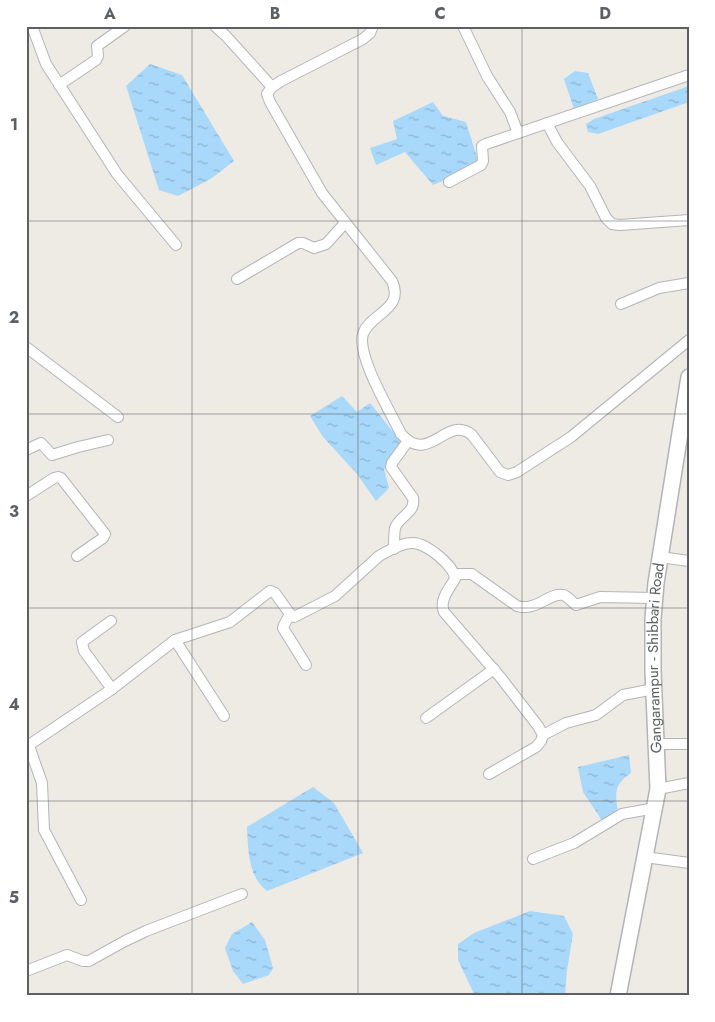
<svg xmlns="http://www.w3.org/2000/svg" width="715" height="1022" viewBox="0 0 715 1022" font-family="Jost,sans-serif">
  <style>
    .water { fill: url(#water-ripples) }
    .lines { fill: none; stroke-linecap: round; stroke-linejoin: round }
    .minor-casing { stroke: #b2b5b9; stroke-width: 12 }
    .secondary-casing { stroke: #b1b4b8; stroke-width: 18 }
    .minor { stroke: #fff; stroke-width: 10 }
    .secondary { stroke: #fff; stroke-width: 15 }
    .grid { fill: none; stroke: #5c6064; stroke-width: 1; stroke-opacity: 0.55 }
    .labels { text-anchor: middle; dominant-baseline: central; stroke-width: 4; stroke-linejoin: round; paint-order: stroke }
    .street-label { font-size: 15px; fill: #5c6064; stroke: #fff }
    .neatline { fill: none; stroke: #5c6064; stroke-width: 2 }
    .grid-label { font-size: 16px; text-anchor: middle; font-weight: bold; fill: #5c6064 }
  </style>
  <defs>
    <pattern id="water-ripples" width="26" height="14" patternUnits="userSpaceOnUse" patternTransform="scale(1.25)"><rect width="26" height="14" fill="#a8d8fa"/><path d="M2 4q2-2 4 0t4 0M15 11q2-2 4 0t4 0" fill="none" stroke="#8cb3ce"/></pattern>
  </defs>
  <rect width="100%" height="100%" fill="#eeebe4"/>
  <!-- water -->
  <g class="water">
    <path d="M150 64 182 75 234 161 212 178 178 196 159 190 126 86Z"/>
    <path d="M575 71 588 73 598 99 574 109 564 79Z"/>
    <path d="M689 86V102L598 134 588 132 586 124 594 119Z"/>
    <path d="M433 102 443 116 466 122 477 157 478 166 433 185 405 152 376 165 370 148 397 139 393 121Z"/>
    <path d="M342 396 357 412 370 403 403 444 384 469 389 488 376 501 357 474 323 437 310 416Z"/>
    <path d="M629 755 631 773C612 786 616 794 618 814L603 822 583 792 578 767Z"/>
    <path d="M313 787 334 803 363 853 267 891C248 877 248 849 247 827Z"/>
    <path d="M530 911 564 916 573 934 567 970 565 996H475L458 960V944L474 933Z"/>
    <path d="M252 922 265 940 273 968 269 975 243 984 233 971 225 948 232 934Z"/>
  </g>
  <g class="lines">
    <defs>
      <g id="minor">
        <path d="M32 26 46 64 117 174 176 245"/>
        <path d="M215 26 226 36 272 87"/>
        <path d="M373 26 370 33 363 39 281 81 272 87 267 94 270 102 322 193 392 281C405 310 370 313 363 334 356 355 391 413 401 434 430 466 446 414 472 435L500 472 508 475 517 472 571 437 689 340"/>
        <path d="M463 26 487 76 510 112 518 133"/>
        <path d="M59 85 96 60 98 56 97 46 125 26"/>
        <path d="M547 123 557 142 590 186 606 218 612 224 620 225 689 220"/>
        <path d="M449 182 481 165 483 161 482 146 486 144 689 75"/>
        <path d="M237 279 298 243H303L314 248 326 244 345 223"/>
        <path d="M621 304 659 288 689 283"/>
        <path d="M26 347 118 417"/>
        <path d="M26 450 41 443 52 455 78 447 108 440"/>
        <path d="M26 496 54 478 58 477 61 478 105 534 103 538 77 556"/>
        <path d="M394 549C394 542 394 534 395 528 399 516 416 513 413 498L391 467 392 463 408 441"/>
        <path d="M660 557 689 561"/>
        <path d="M455 574H472L476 577 517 606C536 612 550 592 563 595 568 596 572 602 576 605L600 597 655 598"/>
        <path d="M290 614 284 625 283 628 306 665"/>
        <path d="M111 621 82 642 84 651 112 689"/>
        <path d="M175 640 224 716"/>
        <path d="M426 718 494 669"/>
        <path d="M543 735 566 723 596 715 623 695 654 689"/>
        <path d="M657 744H689"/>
        <path d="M29 746 42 783 44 830 81 900"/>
        <path d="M26 747 112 689 175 640 230 622 270 591 275 593 290 614 294 617 298 615 335 596 379 556C388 551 401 543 412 543 425 542 455 566 455 579 449 589 439 600 444 612L501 678 538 726 543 735 541 741 536 747 489 774"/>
        <path d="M658 789 689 783"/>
        <path d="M645 857 689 863"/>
        <path d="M533 859 574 843 622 814 655 808"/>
        <path d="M26 971 67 955 83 961H89L125 941 146 931 242 894"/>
      </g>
      <g id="secondary">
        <path id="s1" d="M618 996 658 789 653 671V619L656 583 689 377"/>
      </g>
    </defs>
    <!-- minor casing -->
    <use href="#minor" class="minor-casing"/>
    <!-- secondary casing -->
    <use href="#secondary" class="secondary-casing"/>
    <!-- minor -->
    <use href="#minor" class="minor"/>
    <!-- secondary -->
    <use href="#secondary" class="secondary"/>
  </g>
  <!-- grid -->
  <path class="grid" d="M192 26V996M358 26V996M522 26V996M26 221H689M26 414H689M26 608H689M26 801H689"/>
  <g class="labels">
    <!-- street labels -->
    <g class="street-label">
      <text stroke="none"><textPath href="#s1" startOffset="342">Gangarampur - Shibbari Road</textPath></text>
    </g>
  </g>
  <!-- border -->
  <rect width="715" height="1022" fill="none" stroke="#ffffff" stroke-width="55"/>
  <rect x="28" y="28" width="660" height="966" class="neatline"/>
  <g class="grid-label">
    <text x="110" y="19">A</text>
    <text x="275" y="19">B</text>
    <text x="440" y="19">C</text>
    <text x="605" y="19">D</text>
    <text x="14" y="130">1</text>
    <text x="14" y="323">2</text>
    <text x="14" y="517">3</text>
    <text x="14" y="710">4</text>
    <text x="14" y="903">5</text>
  </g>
</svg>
